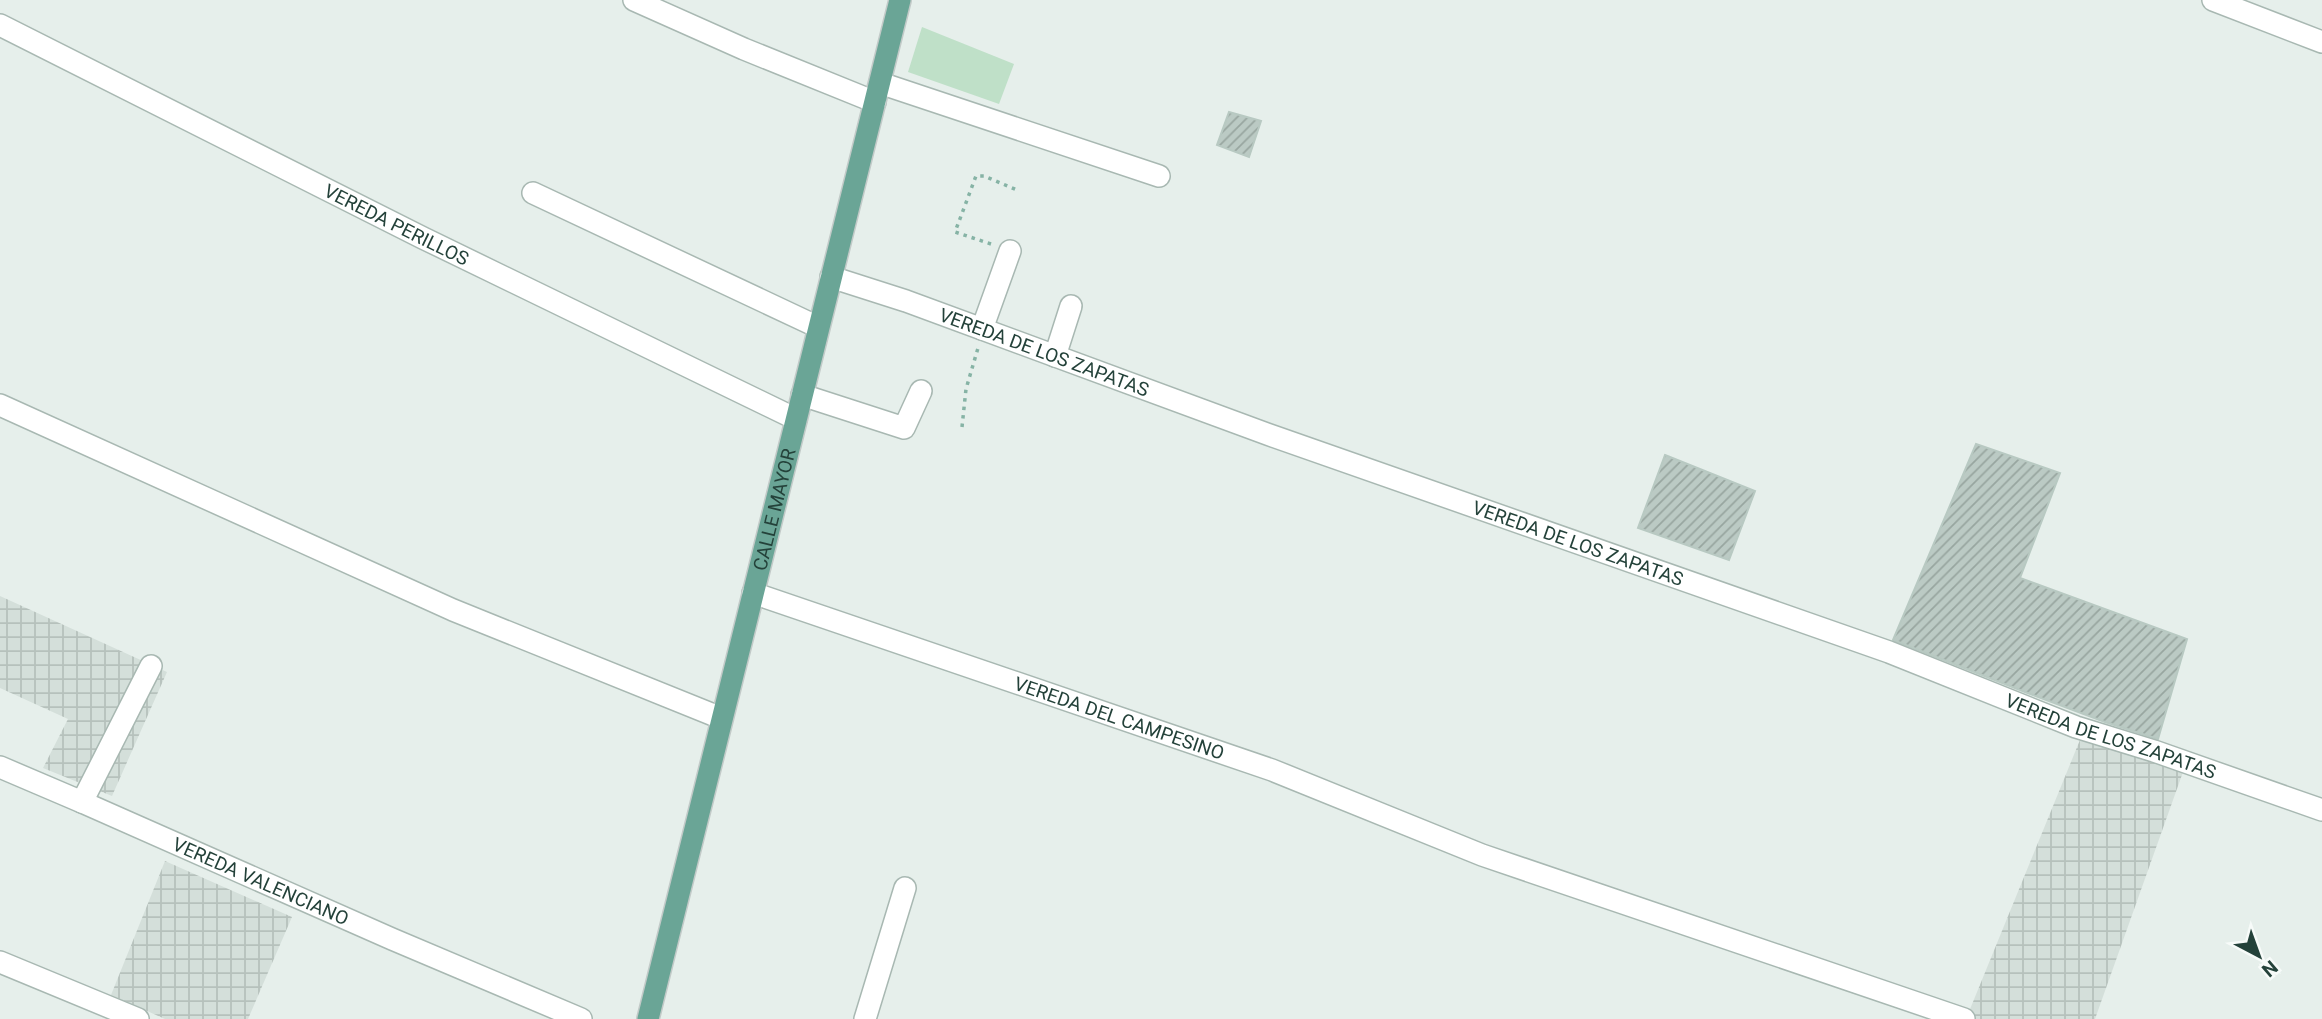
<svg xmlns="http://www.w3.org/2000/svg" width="2322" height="1019" viewBox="0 0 2322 1019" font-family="Roboto,sans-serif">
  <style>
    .industrial { fill: url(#industrial-grid) }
    .pitch { fill: #bfe0c8 }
    .building { fill: url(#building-hatch); stroke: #b8c9c2; stroke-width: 2 }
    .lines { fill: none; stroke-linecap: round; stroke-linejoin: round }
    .minor-casing { stroke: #a8b8b2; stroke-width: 24 }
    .major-casing { stroke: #c2cac8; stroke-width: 24 }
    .path { stroke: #86b3a5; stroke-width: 3.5; stroke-dasharray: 3.5 5; stroke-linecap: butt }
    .minor { stroke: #fff; stroke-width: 21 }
    .major { stroke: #6aa596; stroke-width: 21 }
    .labels { text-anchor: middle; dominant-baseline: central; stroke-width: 6; stroke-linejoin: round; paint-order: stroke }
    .street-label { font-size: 19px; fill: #24423a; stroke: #f7fbf9 }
  </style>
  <defs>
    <pattern id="industrial-grid" width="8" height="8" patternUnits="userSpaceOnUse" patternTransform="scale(1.75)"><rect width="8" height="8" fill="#d4dfda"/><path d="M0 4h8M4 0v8" fill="none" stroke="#b6c1bc"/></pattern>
    <pattern id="building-hatch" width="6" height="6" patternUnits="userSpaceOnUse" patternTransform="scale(1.75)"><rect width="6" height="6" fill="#bbcac4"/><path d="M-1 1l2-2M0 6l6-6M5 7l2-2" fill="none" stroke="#98a6a0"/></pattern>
  </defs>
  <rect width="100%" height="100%" fill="#e6efeb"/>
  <!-- industrial -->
  <g class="industrial">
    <path d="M0 596 167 672 112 796 43 768 68 719 0 688Z"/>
    <path d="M2082 735 2183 772 2095 1019H1966Z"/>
    <path d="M165 861 292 917 248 1019H165L111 995Z"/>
  </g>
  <!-- pitch -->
  <path class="pitch" d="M922 27 1014 64 999 104 908 72Z"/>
  <!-- building -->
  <g class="building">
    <path d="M1229 112 1261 121 1249 157 1217 145Z"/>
    <path d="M1976 444 2060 473 2020 578 2187 639 2158 739 2105 722 2025 692 1893 640Z"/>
    <path d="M1665 455 1755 491 1729 560 1638 528Z"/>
  </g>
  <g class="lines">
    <defs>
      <g id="minor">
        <path d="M634 0 744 49 875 102"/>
        <path d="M2213 0 2322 42"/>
        <path id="s1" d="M0 25 423 238 796 419"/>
        <path d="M880 83 1159 176"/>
        <path d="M533 193 818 327"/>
        <path id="s2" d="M831 277 906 301 1267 434 1889 652 2076 727 2154 751 2322 810"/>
        <path d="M982 329 1010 251"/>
        <path d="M1055 356 1071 306"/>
        <path d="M802 395 904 428 921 391"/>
        <path d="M0 405 453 610 721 718"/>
        <path id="s3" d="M753 593 1272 770 1482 855 1964 1019"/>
        <path id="s4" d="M151 666 82 802 392 939 581 1019"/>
        <path d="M0 767 82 802"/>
        <path d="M0 962 138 1019"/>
        <path d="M865 1019 905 888"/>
      </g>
      <g id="major">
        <path id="s5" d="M648 1019 900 0"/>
      </g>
    </defs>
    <!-- minor casing -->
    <use href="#minor" class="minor-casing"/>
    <!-- major casing -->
    <use href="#major" class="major-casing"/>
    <!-- path -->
    <g class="path">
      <path d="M991 244 955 232 976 176H984L1017 190"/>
      <path d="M962 427 966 389 978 348"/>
    </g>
    <!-- minor -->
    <use href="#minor" class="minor"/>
    <!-- major -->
    <use href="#major" class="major"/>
  </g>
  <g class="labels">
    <!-- street labels -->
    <g class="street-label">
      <text stroke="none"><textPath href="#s1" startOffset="444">VEREDA PERILLOS</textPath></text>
      <text stroke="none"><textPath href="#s2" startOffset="226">VEREDA DE LOS ZAPATAS</textPath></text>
      <text stroke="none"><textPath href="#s5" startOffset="525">CALLE MAYOR</textPath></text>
      <text stroke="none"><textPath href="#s2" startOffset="793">VEREDA DE LOS ZAPATAS</textPath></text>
      <text stroke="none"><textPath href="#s3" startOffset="387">VEREDA DEL CAMPESINO</textPath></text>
      <text stroke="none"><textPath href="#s2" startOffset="1360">VEREDA DE LOS ZAPATAS</textPath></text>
      <text stroke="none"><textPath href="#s4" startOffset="348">VEREDA VALENCIANO</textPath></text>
    </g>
  </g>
  <!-- north arrow -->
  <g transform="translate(2259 956) rotate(139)" stroke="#f7fbf9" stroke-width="5" paint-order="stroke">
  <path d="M0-5L12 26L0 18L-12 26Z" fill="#24423a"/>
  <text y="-10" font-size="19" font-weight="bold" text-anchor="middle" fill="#24423a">N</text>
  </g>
</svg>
